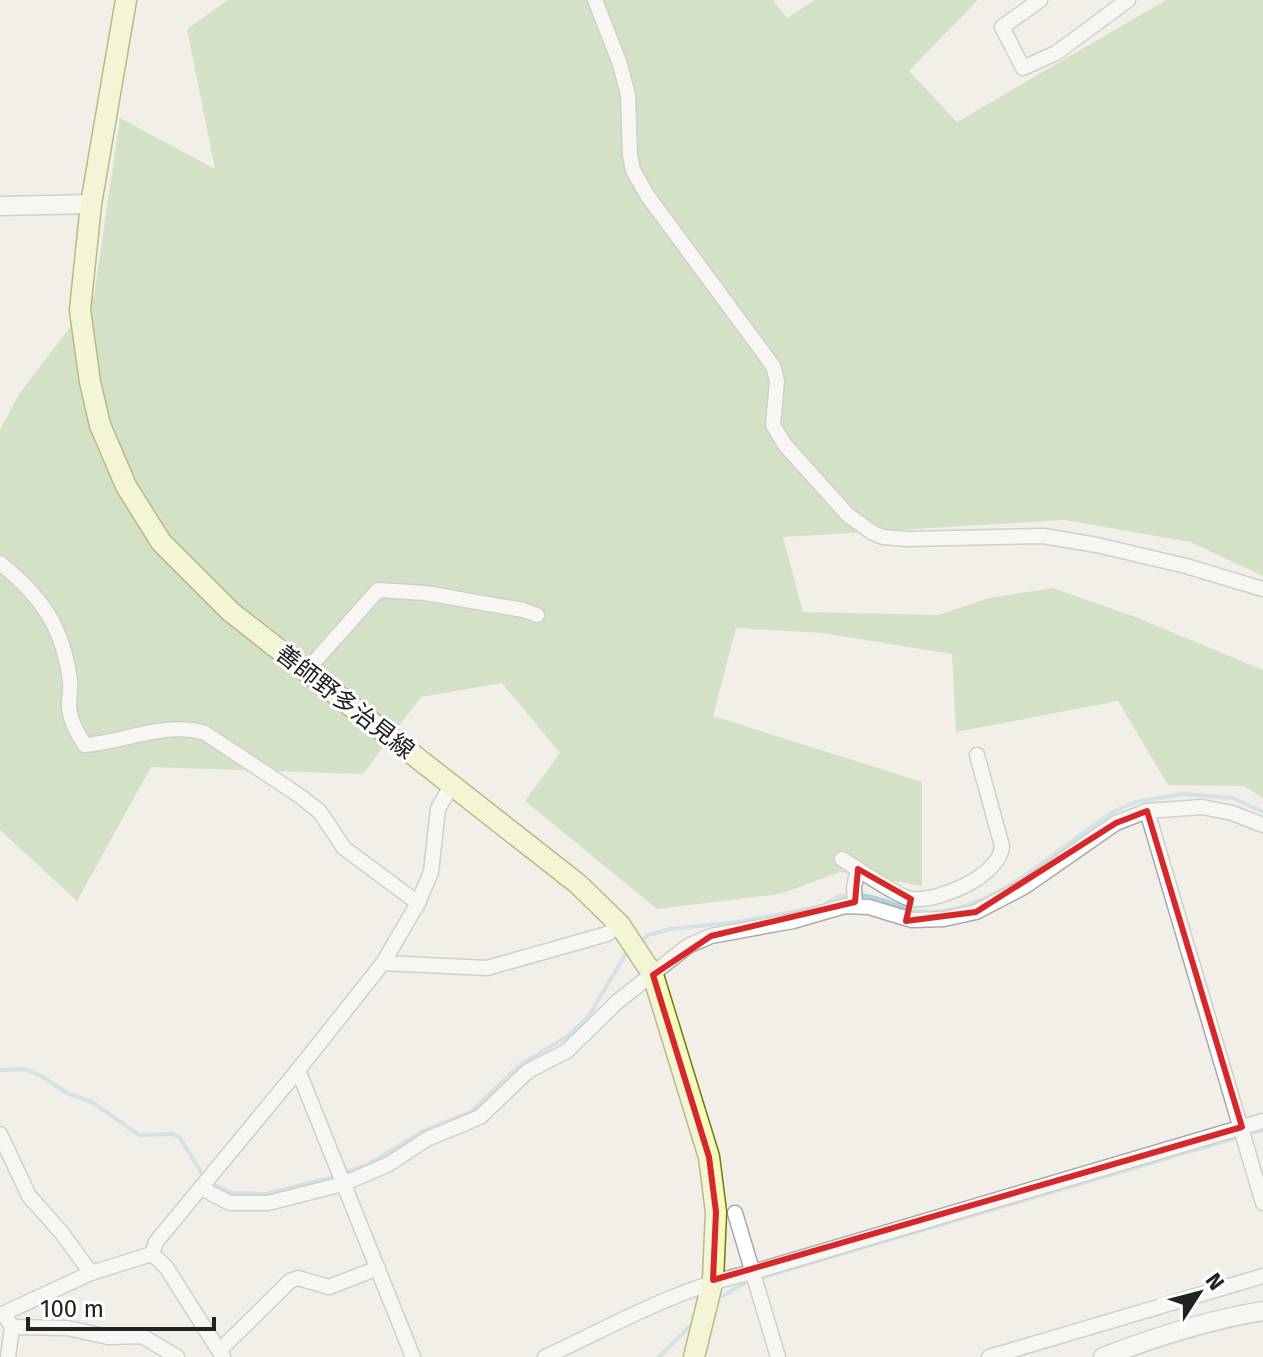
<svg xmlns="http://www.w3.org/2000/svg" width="1263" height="1357" viewBox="0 0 1263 1357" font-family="'Fira Sans','Noto Sans JP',sans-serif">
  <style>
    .forest { fill: #add19e }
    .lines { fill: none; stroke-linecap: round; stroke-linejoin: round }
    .stream { stroke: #aad3df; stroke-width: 4 }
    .minor-casing { stroke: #a9a9a9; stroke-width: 17 }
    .tertiary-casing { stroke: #a9a9a9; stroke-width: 21 }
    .secondary-casing { stroke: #707d05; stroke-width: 23 }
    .minor { stroke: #fff; stroke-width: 14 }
    .tertiary { stroke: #fff; stroke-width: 18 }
    .secondary { stroke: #f7fabf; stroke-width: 20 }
    .marked { fill: none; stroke: #d62828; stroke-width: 6; stroke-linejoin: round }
    .labels { text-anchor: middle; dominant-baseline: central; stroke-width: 6; stroke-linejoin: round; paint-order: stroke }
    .street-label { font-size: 24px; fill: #222; stroke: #fff }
  </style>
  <rect width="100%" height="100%" fill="#f2efe9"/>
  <!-- forest -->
  <path class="forest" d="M228 0H773L787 18 815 0H978L909 71 957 122 1166 0H1263V576L1190 542 1065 520 783 537 803 612 938 615 989 598 1053 588 1138 618 1263 670V798L1244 786 1168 785 1118 701 956 732 952 654 822 633 736 628 713 716 922 782V886L840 872 780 894 657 909 525 801 560 753 502 683 421 697 363 774 151 767 77 901 0 830V430L19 394 94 296 120 118 215 169 187 29Z"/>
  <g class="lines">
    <!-- stream -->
    <g class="stream">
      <path d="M860 895C880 896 899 908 919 911 988 921 1061 843 1117 810L1136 802 1183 794 1233 798 1263 812"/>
      <path d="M640 942 648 935 670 929 738 922 823 906 839 896 851 895"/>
      <path d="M0 1070 25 1069 43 1077 67 1093 92 1102 139 1135 173 1134 180 1138 204 1177"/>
      <path d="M1247 1134 1263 1130"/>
      <path d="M211 1183 232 1193 266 1194 329 1178 367 1165 425 1130 471 1112 521 1064 567 1037 588 1017 624 957 631 950"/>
      <path d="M723 1296 746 1282 1239 1137"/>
      <path d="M659 1357 691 1325"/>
    </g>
    <defs>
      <g id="minor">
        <path d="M595 0 620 64 628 95 630 155 633 170 647 195 773 366 777 381 773 425 785 445 848 515 873 533 883 537 908 539 1043 536 1097 545 1186 566 1263 589"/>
        <path d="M1040 0 1002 27 1023 68 1056 53 1128 0"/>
        <path d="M0 563C42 597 63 627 70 681 71 690 69 698 69 706 70 721 77 733 85 745 124 742 165 721 205 733L300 796 320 812 344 848 418 903"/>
        <path d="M306 671 378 590 425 593 523 610 537 615"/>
        <path d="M1147 811 1263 1203"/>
        <path d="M842 859C855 867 900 898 912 899 938 902 1000 876 1002 846L977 755"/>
        <path d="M855 905 854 887 858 869"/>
        <path d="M383 963 487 968 607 934 620 925"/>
        <path d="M298 1070 413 1357"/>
        <path d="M0 1134 29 1196 61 1232 91 1273"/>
        <path d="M201 1188 230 1203H268L343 1184 389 1164 427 1139 480 1117 528 1071 567 1051 617 1002 688 946 711 936 793 921 845 906 869 907 912 920 944 919 976 912 1024 887 1116 823 1147 811 1202 807 1232 813 1263 825"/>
        <path d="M735 1213 778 1357"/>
        <path d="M152 1254 156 1242 298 1070 383 963 418 903 431 872 438 809 451 786"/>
        <path d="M152 1254 166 1267 223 1357"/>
        <path d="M0 1315 91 1273 152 1254"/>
        <path d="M7 1319 12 1327 8 1357"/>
        <path d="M12 1327 68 1328 108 1337 142 1336 177 1357"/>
        <path d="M219 1351 290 1281 298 1278 329 1287 378 1268"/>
        <path d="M545 1357C616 1324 675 1289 753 1272L1263 1121"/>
        <path d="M989 1357 1263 1276"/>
      </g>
      <g id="tertiary">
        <path d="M0 206 91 204"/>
        <path d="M1103 1357C1155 1337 1207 1320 1263 1311"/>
      </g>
      <path id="secondary" d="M126 0 91 204 80 310 90 382 100 425 126 486 161 542 231 612 578 884 620 925 653 975 709 1157 716 1212 713 1280 694 1357"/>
    </defs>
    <!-- minor casing -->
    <use href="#minor" class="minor-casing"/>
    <!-- tertiary casing -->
    <use href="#tertiary" class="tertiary-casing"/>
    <!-- secondary casing -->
    <use href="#secondary" class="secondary-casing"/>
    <!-- minor -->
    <use href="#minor" class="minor"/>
    <!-- tertiary -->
    <use href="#tertiary" class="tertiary"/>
    <!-- secondary -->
    <use href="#secondary" class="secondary"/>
  </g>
  <!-- marked area -->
  <path d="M0 0H1263V1357H0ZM1147 811 1242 1127 713 1280 716 1212 709 1157 653 975 711 936 855 902 858 869 911 899 906 921 976 912 1116 823Z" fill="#f2efe9" fill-opacity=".55" fill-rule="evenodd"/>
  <path class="marked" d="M1147 811 1242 1127 713 1280 716 1212 709 1157 653 975 711 936 855 902 858 869 911 899 906 921 976 912 1116 823Z"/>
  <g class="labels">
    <!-- street labels -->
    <g class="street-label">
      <text transform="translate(345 702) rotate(38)">善師野多治見線</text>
    </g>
  </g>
  <!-- north arrow -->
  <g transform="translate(1199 1293) rotate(54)" stroke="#ffffff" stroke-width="6" paint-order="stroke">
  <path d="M0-6L14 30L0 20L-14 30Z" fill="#222222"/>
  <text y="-12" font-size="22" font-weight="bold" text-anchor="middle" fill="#222222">N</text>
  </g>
  <!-- scale -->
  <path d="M28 1317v12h186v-12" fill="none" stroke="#222222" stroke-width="4"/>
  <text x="40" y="1317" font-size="24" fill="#222222" stroke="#ffffff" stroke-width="6" paint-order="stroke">100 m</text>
</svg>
